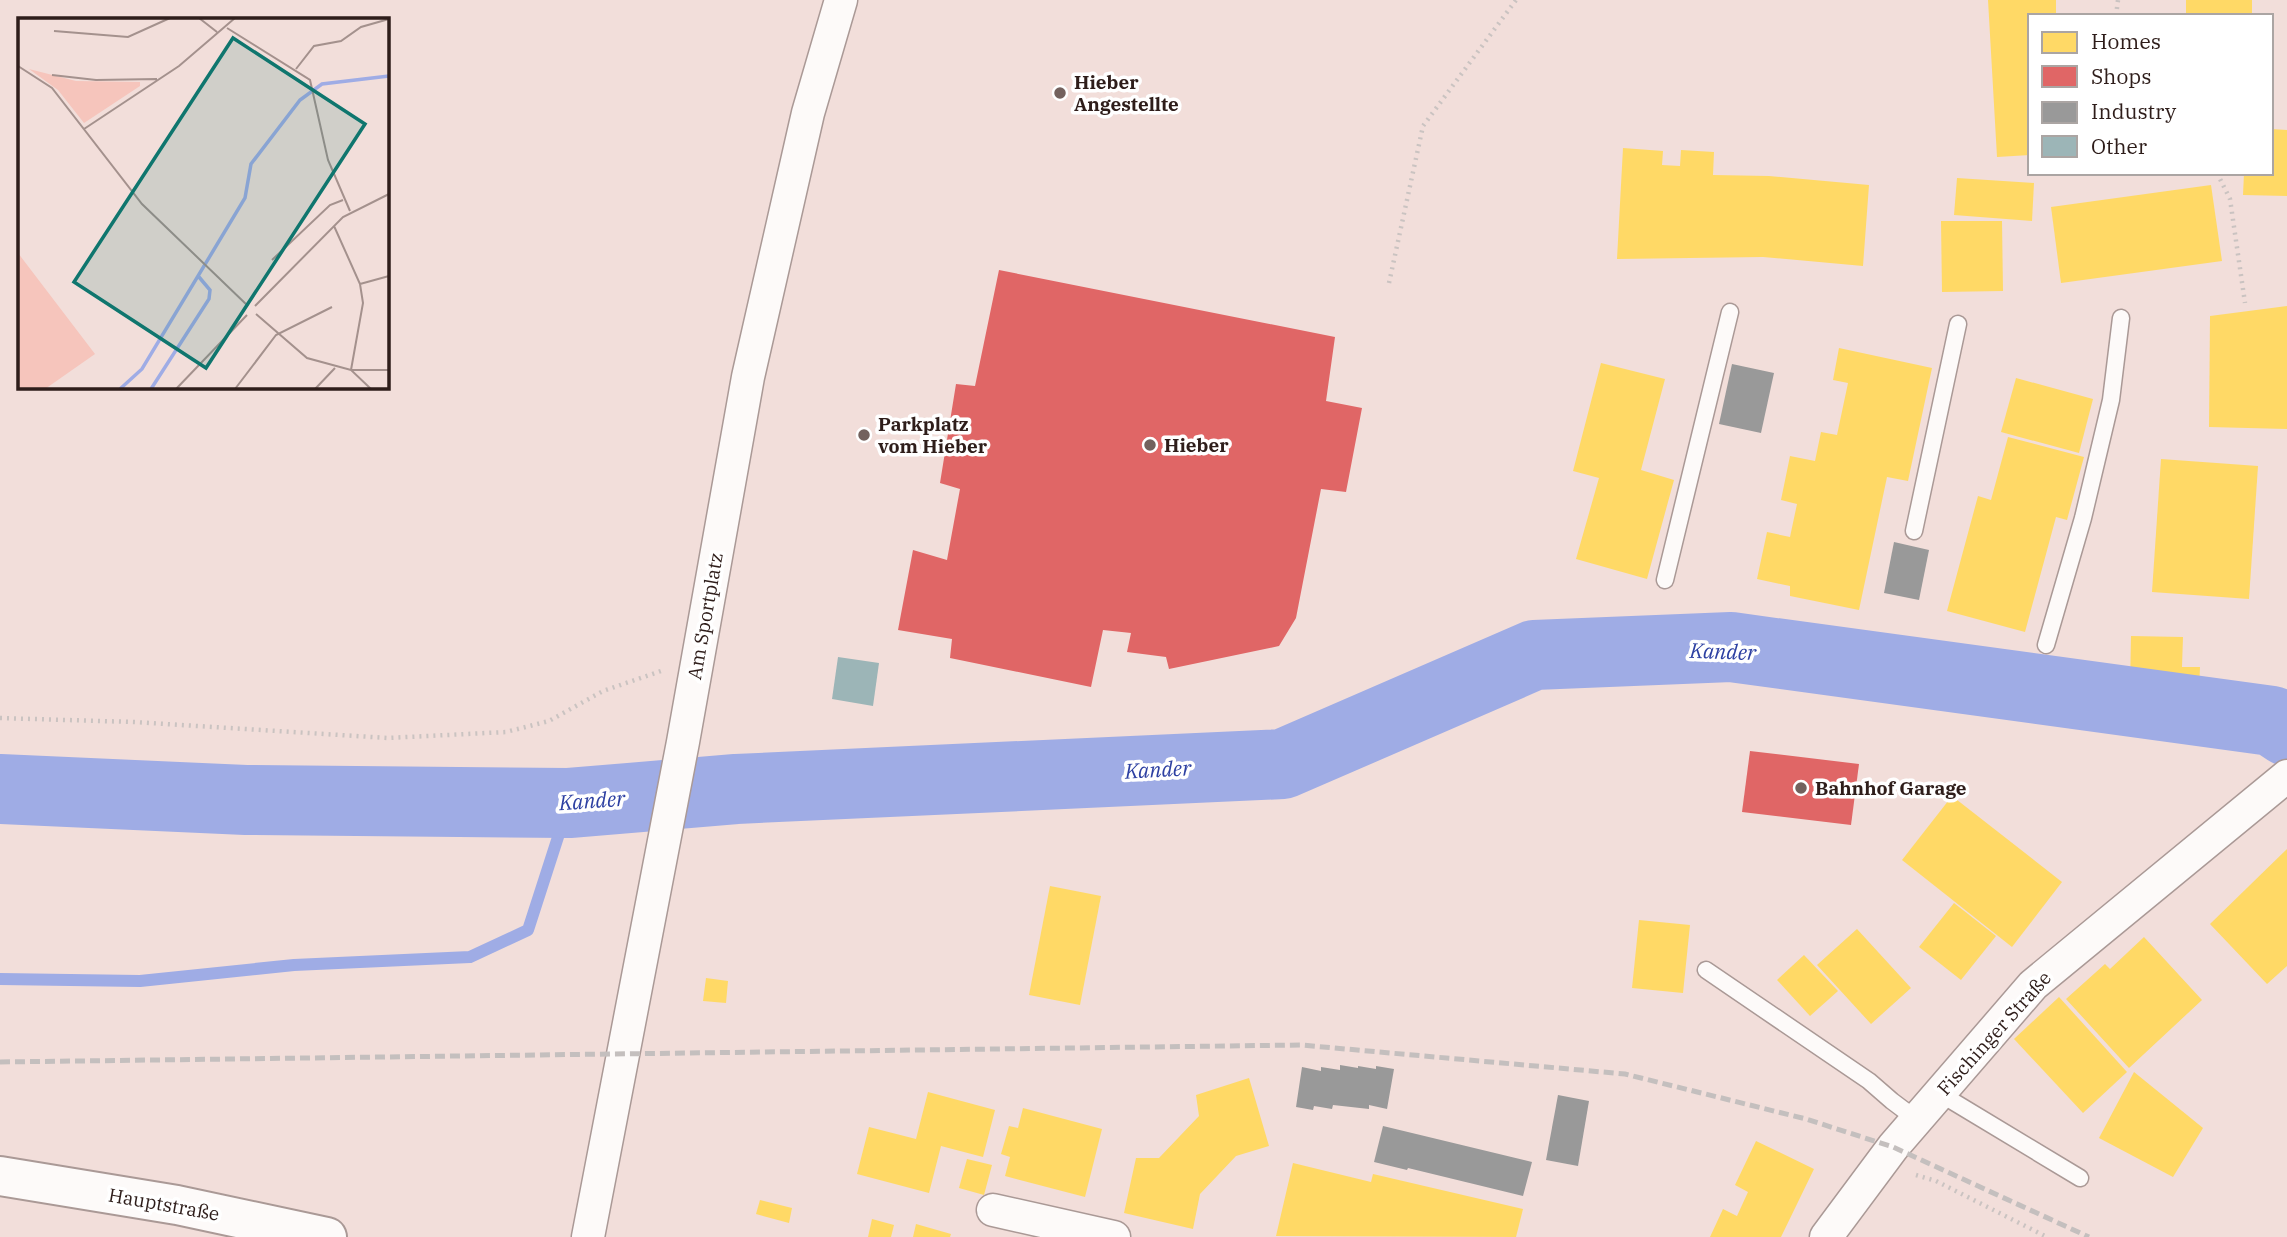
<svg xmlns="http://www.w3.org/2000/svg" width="2287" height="1237" viewBox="0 0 2287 1237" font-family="'IBM Plex Serif',serif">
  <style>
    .homes { fill: #ffd966 }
    .shops { fill: #e06666 }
    .industry { fill: #999 }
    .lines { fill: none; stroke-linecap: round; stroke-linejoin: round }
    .stream { stroke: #9face5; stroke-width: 12 }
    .river { stroke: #9face5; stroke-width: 70 }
    .building { fill: #9cb5b7 }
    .lane-casing { stroke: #aa9996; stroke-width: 19 }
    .street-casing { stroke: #aa9996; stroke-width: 35 }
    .secondary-casing { stroke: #aa9996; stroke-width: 42 }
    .path { stroke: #cac3c1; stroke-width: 4.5; stroke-dasharray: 2 5; stroke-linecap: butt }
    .lane { stroke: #fdfaf9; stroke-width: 16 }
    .street { stroke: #fdfaf9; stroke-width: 32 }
    .secondary { stroke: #fdfaf9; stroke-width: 38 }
    .rail { stroke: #c4bfbe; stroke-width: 5; stroke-dasharray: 10 5; stroke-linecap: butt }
    .poi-dot { fill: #73615d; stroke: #fff; stroke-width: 2.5 }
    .labels { text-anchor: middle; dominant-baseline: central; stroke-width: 7; stroke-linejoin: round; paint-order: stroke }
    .poi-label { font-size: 19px; font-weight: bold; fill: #2e1d1a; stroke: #fff; text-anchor: start }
    .street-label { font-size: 19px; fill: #2e1d1a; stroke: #fff }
    .water-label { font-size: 21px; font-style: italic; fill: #2d40a2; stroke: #fff }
    .inset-river { fill: none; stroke: #9face5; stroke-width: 3.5 }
    .inset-road { fill: none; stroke: #a4918d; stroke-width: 2 }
    .view { fill: #0f766e; fill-opacity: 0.15; stroke: #0f766e; stroke-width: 3.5 }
    .inset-edge { fill: none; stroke: #2e1d1a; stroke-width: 3.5 }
  </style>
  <rect width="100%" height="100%" fill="#f2deda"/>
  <!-- homes -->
  <g class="homes">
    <path d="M1988 0H2056V16H2030V155L1997 157Z"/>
    <rect x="2186" y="0" width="66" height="16"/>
    <path d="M2271 129 2287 130V196L2243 195 2244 173H2271Z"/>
    <path d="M1623 148 1663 151 1662 165 1680 166 1681 150 1714 152 1713 175 1769 176 1869 185 1863 266 1763 257 1617 259Z"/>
    <path d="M1957 178 2034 183 2032 221 1954 215Z"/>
    <path d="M2211 185 2222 261 2061 283 2051 207Z"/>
    <path d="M1941 221H2002L2003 291 1942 292Z"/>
    <path d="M2287 306V429L2209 427 2210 316Z"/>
    <path d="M1839 348 1932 368 1908 481 1887 477 1859 610 1790 596V586L1757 579 1767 532 1790 537 1797 504 1781 500 1790 456 1815 461 1821 432 1837 435 1848 383 1833 380Z"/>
    <path d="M1601 363 1665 379 1641 470 1674 480 1647 579 1576 559 1599 478 1573 471Z"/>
    <path d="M2016 378 2093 399 2079 453 2001 432Z"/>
    <path d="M2008 437 2084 457 2067 520 2056 517 2025 632 1947 611 1978 496 1991 500Z"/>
    <path d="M2161 459 2258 466 2249 599 2152 592Z"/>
    <path d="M2131 636 2183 637 2182 667H2200L2199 691 2130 688Z"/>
    <path d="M1952 796 2062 882 2012 947 1902 860Z"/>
    <path d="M2287 849V966L2267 984 2210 924Z"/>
    <path d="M1050 886 1101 896 1080 1005 1029 995Z"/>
    <path d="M1954 903 1996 936 1961 980 1919 947Z"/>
    <path d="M1639 920 1690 925 1683 993 1632 988Z"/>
    <path d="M1857 929 1911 988 1871 1024 1817 965Z"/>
    <path d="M2144 937 2202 1000 2129 1068 2066 999 2105 964 2110 969Z"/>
    <path d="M1804 955 1838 991 1810 1016 1777 980Z"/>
    <path d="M706 978 728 981 726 1003 703 1001Z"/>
    <path d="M2059 997 2127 1072 2083 1113 2014 1039Z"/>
    <path d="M2134 1072 2203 1128 2173 1177 2099 1138Z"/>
    <path d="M1249 1078 1269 1146 1236 1156 1200 1194 1193 1229 1124 1213 1136 1158H1159L1199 1116 1196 1095Z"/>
    <path d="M928 1092 995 1110 983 1157 941 1146 929 1193 857 1174 869 1127 916 1139Z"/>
    <path d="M1023 1108 1102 1129 1085 1197 1005 1176 1010 1157 1001 1154 1009 1126 1018 1128Z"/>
    <path d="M1756 1141 1814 1169 1781 1237H1710L1723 1209 1737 1216 1748 1192 1735 1185Z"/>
    <path d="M967 1159 992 1165 984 1195 959 1188Z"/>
    <path d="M1293 1163 1371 1182 1373 1174 1523 1209 1516 1237 1276 1236Z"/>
    <path d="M760 1200 792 1208 789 1223 756 1214Z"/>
    <path d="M872 1219 894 1225 891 1237H868Z"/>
    <path d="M916 1224 951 1234 950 1237H913Z"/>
  </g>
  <!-- shops -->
  <g class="shops">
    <path d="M999 270 1335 337 1326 401 1362 408 1346 492 1321 489 1296 618 1279 646 1169 669 1166 657 1127 652 1131 633 1103 630 1091 687 950 658 952 639 898 630 913 550 947 560 960 489 940 483 956 384 975 386Z"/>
    <path d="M1750 751 1859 764 1851 825 1742 812Z"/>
  </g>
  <!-- industry -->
  <g class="industry">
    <path d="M1732 364 1774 373 1761 433 1719 424Z"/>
    <path d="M1894 542 1929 550 1919 600 1884 593Z"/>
    <path d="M1340 1065 1358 1068V1066L1376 1069V1066L1394 1069 1387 1109 1369 1105V1109L1333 1105 1332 1109 1314 1106 1313 1110 1296 1107 1302 1067 1321 1071V1067L1340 1070Z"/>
    <path d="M1558 1095 1589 1101 1578 1166 1546 1160Z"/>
    <path d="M1383 1126 1532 1162 1523 1196 1408 1168 1407 1170 1374 1162Z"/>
  </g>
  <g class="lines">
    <!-- stream -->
    <path class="stream" d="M0 979 140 981 294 965 470 957 528 930 569 803"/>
    <!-- river -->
    <path class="river" d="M0 789 246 800 569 803 736 789 1283 764 1534 655 1731 647 2272 721 2287 731"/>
  </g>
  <!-- building -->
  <path class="building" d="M838 657 879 663 873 706 832 699Z"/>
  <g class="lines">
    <defs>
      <g id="lane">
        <path d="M1914 531 1958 324"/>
        <path d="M1665 580 1730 312"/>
        <path d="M2046 645 2083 518 2111 400 2121 318"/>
        <path d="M1706 970 1869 1081 1892 1101 1916 1119"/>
        <path d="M1939 1093 2080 1178"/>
      </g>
      <g id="street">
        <path d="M993 1210 1114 1237"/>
        <path d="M588 1237 683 742 748 377 808 113 841 0"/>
        <path d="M1826 1237 1893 1147 2033 985 2287 776"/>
      </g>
      <path id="secondary" d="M0 1176 177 1205 327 1237"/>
    </defs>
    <!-- lane casing -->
    <use href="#lane" class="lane-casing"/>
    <!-- street casing -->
    <use href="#street" class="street-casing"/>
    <!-- secondary casing -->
    <use href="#secondary" class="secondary-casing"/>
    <!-- path -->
    <g class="path">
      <path d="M2116 16 2118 0"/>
      <path d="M2217 173 2230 199 2245 303"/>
      <path d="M1389 283 1423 126 1516 0"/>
      <path d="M0 718 134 722 388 738 506 732 549 721 603 691 661 671"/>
      <path d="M1916 1175 1936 1181 2047 1237"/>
    </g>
    <!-- lane -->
    <use href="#lane" class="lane"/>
    <!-- street -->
    <use href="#street" class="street"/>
    <!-- secondary -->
    <use href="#secondary" class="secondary"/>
    <!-- rail -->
    <path class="rail" d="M0 1062 1301 1045 1625 1074 1806 1119 1893 1147 2089 1237"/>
  </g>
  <!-- markers -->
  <g class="poi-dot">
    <circle cx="1060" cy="93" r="7"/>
    <circle cx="864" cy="435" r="7"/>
    <circle cx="1150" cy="445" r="7"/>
    <circle cx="1801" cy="788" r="7"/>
  </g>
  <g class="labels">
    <!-- poi labels -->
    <g class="poi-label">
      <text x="1074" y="82">Hieber<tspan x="1074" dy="22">Angestellte</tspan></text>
      <text x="878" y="424">Parkplatz<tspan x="878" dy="22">vom Hieber</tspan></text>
      <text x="1164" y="445">Hieber</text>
      <text x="1815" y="788">Bahnhof Garage</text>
    </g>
    <!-- street labels -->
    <g class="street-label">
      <text transform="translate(705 616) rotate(-80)">Am Sportplatz</text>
      <text transform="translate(1994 1033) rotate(-48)">Fischinger Straße</text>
      <text transform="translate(164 1204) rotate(10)">Hauptstraße</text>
    </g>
    <!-- water labels -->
    <g class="water-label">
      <text transform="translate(1723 651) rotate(2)">Kander</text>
      <text transform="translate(1158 769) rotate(-3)">Kander</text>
      <text transform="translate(592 800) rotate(-4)">Kander</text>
    </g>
  </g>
  <!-- overview -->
  <g transform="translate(18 18)">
    <rect width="371" height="371" fill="#f2deda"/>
    <path d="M11 51 58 63 122 64V68L66 105 40 72ZM0 235 77 336 27 371H0Z" fill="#f6c5bc"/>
    <path class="inset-river" d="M102 371 124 351 227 180 233 146 282 82 304 66 371 58M133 371 191 281 192 272 181 259"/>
    <path class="inset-road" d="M181 0 199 14M209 10 292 62 310 142 332 193M36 13 110 19 152 0M0 48 34 70 124 186 230 288M278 51 296 28 323 23 343 9 371 1M34 57 78 62 139 61M66 111 161 48 217 0M316 208 342 266 345 285 333 352 353 371M254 242 312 187 325 182M342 266 371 258M237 288 325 199 371 176M238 296 289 340 333 352H371M158 371 229 297M217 371 258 317 314 289M297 371 317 350"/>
    <path class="view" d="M215 20 347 106 188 350 56 264Z"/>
    <rect width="371" height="371" class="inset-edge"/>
  </g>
  <!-- legend -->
  <rect x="2028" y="14" width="245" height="161" fill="#ffffff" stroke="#aba5a3" stroke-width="2"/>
  <rect x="2042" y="32" width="35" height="21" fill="#ffd966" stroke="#aba5a3" stroke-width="2"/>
  <text x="2091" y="49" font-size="21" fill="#2e1d1a">Homes</text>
  <rect x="2042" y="66" width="35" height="21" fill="#e06666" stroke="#aba5a3" stroke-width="2"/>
  <text x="2091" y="84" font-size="21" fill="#2e1d1a">Shops</text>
  <rect x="2042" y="102" width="35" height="21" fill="#999999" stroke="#aba5a3" stroke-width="2"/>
  <text x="2091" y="119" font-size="21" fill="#2e1d1a">Industry</text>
  <rect x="2042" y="136" width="35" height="21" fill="#9cb5b7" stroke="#aba5a3" stroke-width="2"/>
  <text x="2091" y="154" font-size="21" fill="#2e1d1a">Other</text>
</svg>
